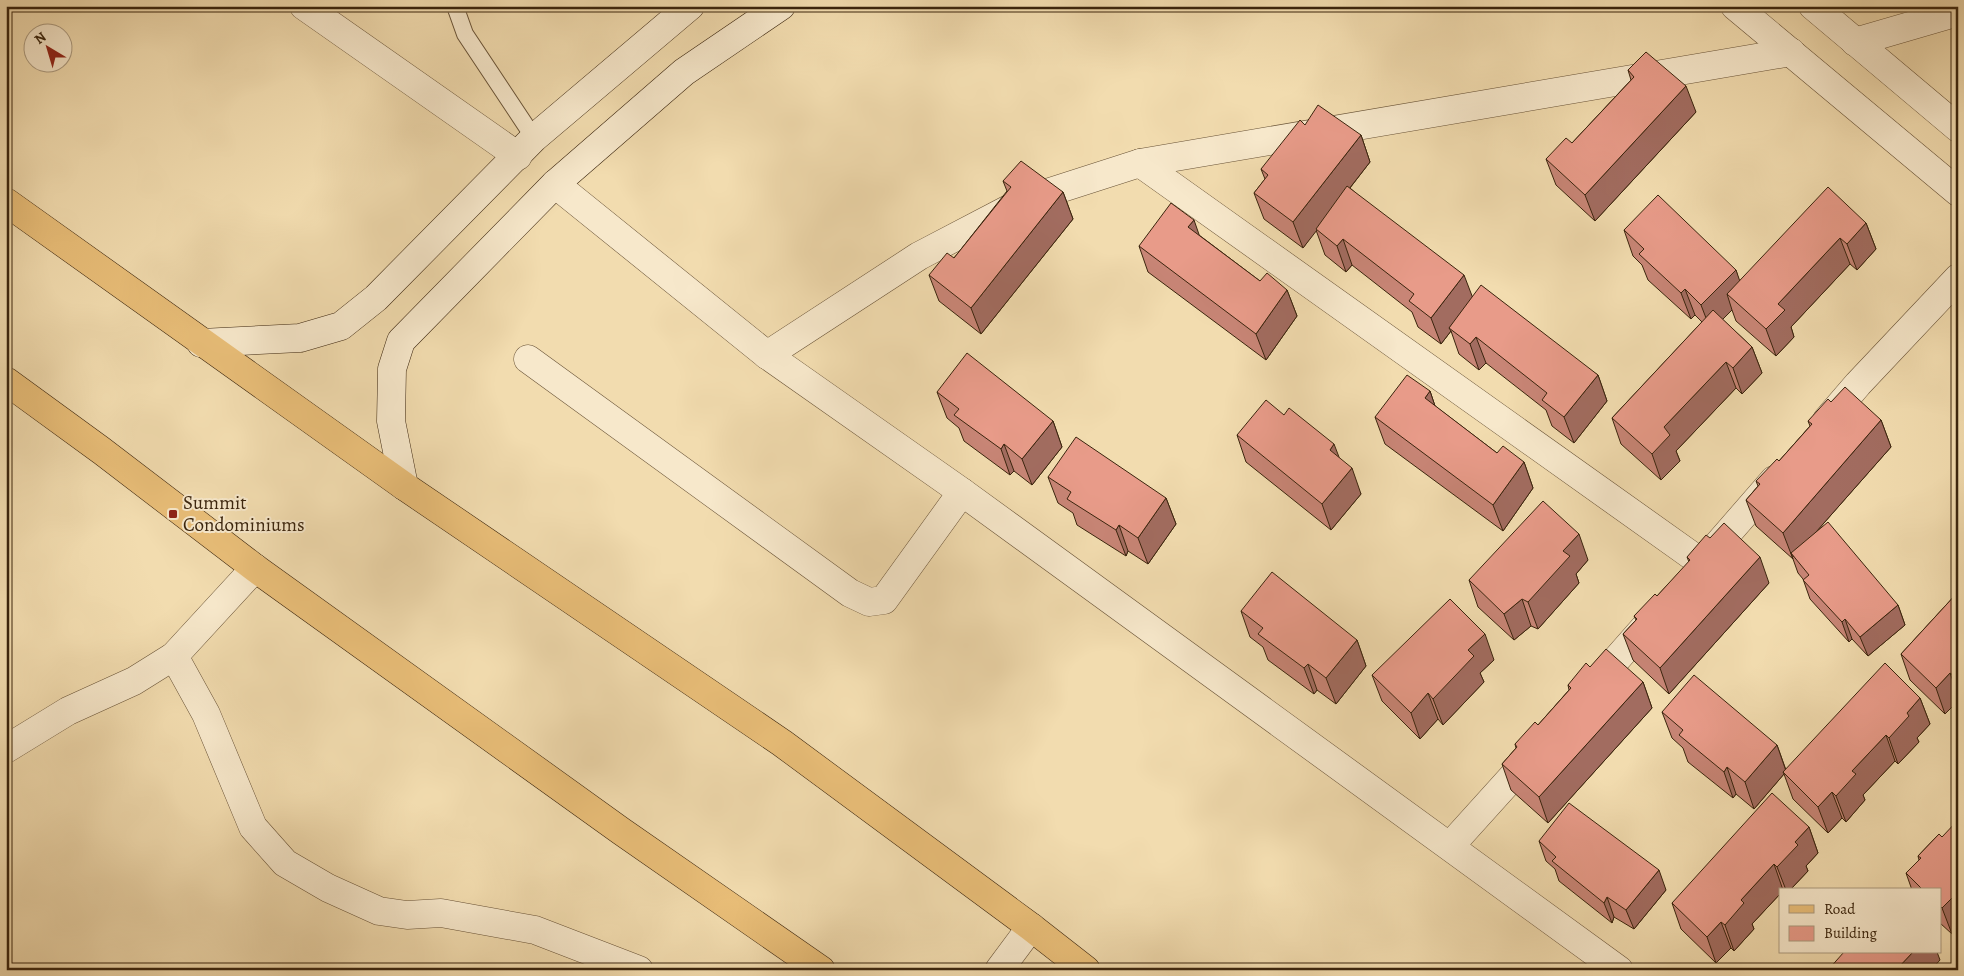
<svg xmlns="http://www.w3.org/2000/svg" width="1964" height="976" viewBox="0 0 1964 976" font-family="Alegreya,serif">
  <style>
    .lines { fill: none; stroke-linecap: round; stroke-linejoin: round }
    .lane-casing { stroke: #685236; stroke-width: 18 }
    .street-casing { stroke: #685236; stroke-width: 29 }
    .secondary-casing { stroke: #3a240d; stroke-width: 29 }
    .primary-casing { stroke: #3a240d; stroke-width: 29 }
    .lane { stroke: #f7e8cb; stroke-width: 16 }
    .street { stroke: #f7e8cb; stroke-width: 28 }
    .secondary { stroke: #f7e8cb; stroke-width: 28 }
    .primary { stroke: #e9be78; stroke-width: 28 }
    .wall { fill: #c88576; stroke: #3a240d }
    .shaded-wall { fill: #a26c60; stroke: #3a240d }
    .building { fill: #e89b89; stroke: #3a240d }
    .poi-dot { fill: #8f2418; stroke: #f7e8cb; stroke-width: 2 }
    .labels { text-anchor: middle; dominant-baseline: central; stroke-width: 4; stroke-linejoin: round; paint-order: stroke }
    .poi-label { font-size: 19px; fill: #3a240d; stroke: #f7e8cb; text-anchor: start }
  </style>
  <rect width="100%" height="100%" fill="#f2dcaf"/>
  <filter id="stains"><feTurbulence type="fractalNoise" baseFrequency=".004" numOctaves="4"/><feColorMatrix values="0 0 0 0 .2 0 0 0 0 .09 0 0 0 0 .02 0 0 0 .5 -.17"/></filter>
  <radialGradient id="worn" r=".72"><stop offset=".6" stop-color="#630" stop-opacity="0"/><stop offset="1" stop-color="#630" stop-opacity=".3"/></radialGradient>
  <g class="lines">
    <defs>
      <path id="lane" d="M455 6 465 34 534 138"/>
      <g id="street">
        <path d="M304 6 518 156"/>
        <path d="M1735 6 1958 192"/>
        <path d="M1813 6 1958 128"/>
        <path d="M1855 42 1958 12"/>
        <path d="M1140 163 1702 563"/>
        <path d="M555 184 767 355 962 492 1619 970"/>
        <path d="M767 355 919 256 1028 199 1140 163 1791 52"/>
        <path d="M528 359 850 593 869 602 884 600 962 492"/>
        <path d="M1827 420 1858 384 1958 278"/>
        <path d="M1707 557 1774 480"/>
        <path d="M174 656 206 714 253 827 285 863 328 888 379 911 407 915 441 913 535 930 639 970"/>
        <path d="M1593 686 1652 619"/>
        <path d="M6 749 68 711 134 681 174 656 255 568"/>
        <path d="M1450 846 1533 754"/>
        <path d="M999 970 1031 927"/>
      </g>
      <g id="secondary">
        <path d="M201 343 300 338 341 326 376 298 534 138 690 6"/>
        <path d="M404 486 391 421 392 369 401 341 555 184 684 72 781 6"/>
      </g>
      <g id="primary">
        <path d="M6 202 404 486 782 743 1031 927 1086 970"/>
        <path d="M6 381 102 451 255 568 621 831 821 970"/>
      </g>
    </defs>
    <!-- lane casing -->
    <use href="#lane" class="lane-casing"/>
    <!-- street casing -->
    <use href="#street" class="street-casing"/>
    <!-- secondary casing -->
    <use href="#secondary" class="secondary-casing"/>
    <!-- primary casing -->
    <use href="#primary" class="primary-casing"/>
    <!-- lane -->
    <use href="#lane" class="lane"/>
    <!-- street -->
    <use href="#street" class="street"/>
    <!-- secondary -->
    <use href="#secondary" class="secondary"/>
    <!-- primary -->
    <use href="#primary" class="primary"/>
  </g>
  <!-- wall -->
  <g class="wall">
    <path d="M1628 70 1696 112 1595 221 1556 185 1546 159 1572 143 1631 80Z"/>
    <path d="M1305 125 1361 135 1370 162 1350 188 1472 297 1598 375 1607 401 1574 443 1552 426 1546 410 1486 363 1479 370 1459 354 1451 331 1441 344 1418 327 1412 312 1352 265 1346 272 1325 255 1316 230 1303 248 1264 219 1254 193 1265 179 1261 169Z"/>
    <path d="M1003 181 1063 192 1073 219 981 334 939 301 929 275 954 258 1007 191Z"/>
    <path d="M1866 223 1876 249 1857 270 1850 264 1791 327 1794 337 1776 356 1736 321 1732 310 1722 319 1752 347 1762 373 1742 394 1736 388 1676 451 1680 461 1661 480 1621 444 1612 418 1702 322 1695 315 1691 319 1648 280 1642 265 1633 256 1624 230 1736 270 1739 281Z"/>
    <path d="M1199 235 1260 281 1287 290 1297 316 1266 360 1148 272 1139 246Z"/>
    <path d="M1430 391 1435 406 1497 453 1524 462 1533 488 1503 531 1385 444 1375 417Z"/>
    <path d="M937 392 1053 421 1062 447 1032 485 1014 471 1010 475 964 441 959 428 947 418Z"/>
    <path d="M1831 402 1881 420 1891 447 1816 532 1898 605 1905 625 1868 656 1852 639 1849 642 1810 599 1803 579 1798 573 1793 559 1756 526 1746 500 1758 486 1756 481 1779 461 1810 426 1808 421Z"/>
    <path d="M1284 415 1339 458 1361 494 1331 530 1246 462 1237 435Z"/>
    <path d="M1048 477 1166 498 1176 524 1148 564 1128 551 1126 556 1077 525 1073 513 1058 503Z"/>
    <path d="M1687 557 1769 583 1669 694 1633 660 1623 634 1636 620 1634 616 1657 596 1689 562Z"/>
    <path d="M1588 560 1576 574 1579 583 1538 629 1531 626 1514 640 1478 607 1469 580Z"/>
    <path d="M1958 592V701L1945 714 1910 680 1901 654Z"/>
    <path d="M1241 611 1357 640 1366 666 1336 704 1317 690 1314 694 1268 660 1263 647 1250 637Z"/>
    <path d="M1494 660 1480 673 1484 682 1443 725 1438 719 1420 739 1382 701 1372 675Z"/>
    <path d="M1590 667 1643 682 1652 708 1548 823 1511 790 1502 764 1516 748 1515 744 1538 725 1569 690 1568 685Z"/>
    <path d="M1920 698 1930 724 1917 738 1919 742 1898 764 1895 761 1863 795 1865 800 1846 822 1842 818 1828 833 1793 799 1784 774 1754 809 1736 794 1733 798 1688 762 1683 748 1672 738 1662 712 1777 745 1786 770Z"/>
    <path d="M1809 827 1818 853 1806 866 1808 871 1790 890H1780V894L1752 924 1754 929 1734 951 1731 948 1716 963 1681 929 1672 903Z"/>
    <path d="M1939 834 1952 934 1940 923V890H1912L1906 873 1919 860 1918 856Z"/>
    <path d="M1539 841 1666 890 1634 929 1614 917 1612 923 1559 881 1555 869 1546 861Z"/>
  </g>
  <!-- shaded-wall -->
  <g class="shaded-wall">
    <path d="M1686 86 1696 112 1595 221 1585 195Z"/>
    <path d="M1361 135 1370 162 1303 248 1293 222Z"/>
    <path d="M1063 192 1073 219 981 334 971 308Z"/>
    <path d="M1194 220 1203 246 1188 227Z"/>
    <path d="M1866 223 1876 249 1857 270 1847 244Z"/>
    <path d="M1840 238 1850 264 1791 327 1794 337 1776 356 1766 329 1778 304Z"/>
    <path d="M1343 239 1352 265 1346 272 1337 246Z"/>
    <path d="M1736 270 1745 296 1727 294 1732 310 1711 331 1701 305Z"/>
    <path d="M1464 275 1474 301 1449 328 1451 331 1441 344 1431 318Z"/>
    <path d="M1685 289 1695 315 1691 319 1681 293Z"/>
    <path d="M1287 290 1297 316 1266 360 1256 334Z"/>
    <path d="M1476 337 1486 363 1479 370 1470 344Z"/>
    <path d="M1752 347 1762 373 1742 394 1733 368Z"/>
    <path d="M1726 362 1736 388 1676 451 1680 461 1661 480 1652 454 1664 427Z"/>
    <path d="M1598 375 1607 401 1574 443 1564 417Z"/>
    <path d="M1430 391 1439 418 1425 398Z"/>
    <path d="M1881 420 1891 447 1794 557 1791 553 1793 559 1783 533Z"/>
    <path d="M1053 421 1062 447 1032 485 1022 459Z"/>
    <path d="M1004 444 1014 471 1010 475 1001 449Z"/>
    <path d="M1334 444 1344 470 1330 450Z"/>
    <path d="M1524 462 1533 488 1503 531 1493 505Z"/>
    <path d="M1352 468 1361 494 1331 530 1322 504Z"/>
    <path d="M1166 498 1176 524 1148 564 1138 538Z"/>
    <path d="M1119 525 1128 551 1126 556 1116 530Z"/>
    <path d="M1579 534 1588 560 1576 574 1579 583 1538 629 1528 602 1563 551Z"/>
    <path d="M1760 557 1769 583 1669 694 1660 668Z"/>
    <path d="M1522 599 1531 626 1514 640 1504 614Z"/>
    <path d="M1898 605 1905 625 1868 656 1860 637Z"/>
    <path d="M1845 619 1852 639 1849 642 1842 622Z"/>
    <path d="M1485 634 1494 660 1480 673 1484 682 1443 725 1433 699 1468 650Z"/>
    <path d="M1357 640 1366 666 1336 704 1326 678Z"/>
    <path d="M1308 664 1317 690 1314 694 1304 668Z"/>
    <path d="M1958 672V688L1954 676Z"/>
    <path d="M1950 673 1958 695V701L1945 714 1936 688Z"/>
    <path d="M1643 682 1652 708 1548 823 1539 797Z"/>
    <path d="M1428 693 1438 719 1420 739 1411 713Z"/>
    <path d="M1920 698 1930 724 1917 738 1919 742 1898 764 1889 738 1907 713Z"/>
    <path d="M1886 735 1895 761 1863 795 1865 800 1846 822 1836 796 1852 771Z"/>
    <path d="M1777 745 1786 771 1783 772 1784 774 1754 809 1745 782Z"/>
    <path d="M1727 767 1736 794 1733 798 1724 772Z"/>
    <path d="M1832 792 1842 818 1828 833 1818 807Z"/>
    <path d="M1809 827 1818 853 1806 866 1808 871 1790 890H1786L1777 867 1795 842Z"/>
    <path d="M1774 864 1783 890H1780V894L1752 924 1754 929 1734 951 1725 925 1741 900Z"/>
    <path d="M1659 870 1666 890 1634 929 1626 910Z"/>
    <path d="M1958 892V928L1952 934 1942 908Z"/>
    <path d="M1607 897 1614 917 1612 923 1604 903Z"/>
    <path d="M1721 922 1731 948 1716 963 1707 937Z"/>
    <path d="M1913 952H1937L1940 960 1931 970H1896Z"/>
  </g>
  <!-- building -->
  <g class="building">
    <path d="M1646 52 1686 86 1585 195 1546 159 1566 138 1572 143 1634 77 1628 70Z"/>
    <path d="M1318 105 1361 135 1293 222 1254 193 1268 175 1261 169 1300 120 1305 125Z"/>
    <path d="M1021 161 1063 192 971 308 929 275 947 253 954 258 1011 187 1003 181Z"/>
    <path d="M1347 186 1464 275 1431 318 1409 301 1414 294 1343 239 1337 246 1316 229Z"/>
    <path d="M1828 187 1866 223 1847 244 1840 238 1778 304 1785 310 1766 329 1727 294Z"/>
    <path d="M1658 195 1736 270 1701 305 1685 289 1681 293 1639 254 1644 249 1624 230Z"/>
    <path d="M1171 203 1194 220 1188 227 1260 281 1267 273 1287 290 1256 334 1139 246Z"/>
    <path d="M1481 285 1598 375 1564 417 1542 400 1547 393 1476 337 1470 344 1449 328Z"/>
    <path d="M1713 310 1752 347 1733 368 1726 362 1664 427 1670 435 1652 454 1612 418Z"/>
    <path d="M967 353 1053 421 1022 459 1004 444 1001 449 954 415 959 409 937 392Z"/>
    <path d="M1407 375 1430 391 1425 398 1497 453 1503 446 1524 462 1493 505 1375 417Z"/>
    <path d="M1845 387 1881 420 1783 533 1746 500 1760 484 1756 481 1777 459 1779 461 1812 424 1808 421 1828 399 1831 402Z"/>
    <path d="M1266 400 1284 415 1289 408 1334 444 1330 450 1352 468 1322 504 1237 435Z"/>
    <path d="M1076 437 1166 498 1138 538 1119 525 1116 530 1067 499 1071 492 1048 477Z"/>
    <path d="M1543 501 1579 534 1563 551 1570 556 1528 602 1522 599 1504 614 1469 580Z"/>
    <path d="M1828 522 1898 605 1860 637 1845 619 1842 622 1803 580 1809 575 1791 553Z"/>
    <path d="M1724 523 1760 557 1660 668 1623 634 1637 619 1634 616 1655 594 1657 596 1690 560 1687 557 1706 535 1710 538Z"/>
    <path d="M1272 572 1357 640 1326 678 1308 664 1304 668 1258 634 1263 628 1241 611Z"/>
    <path d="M1958 592V672L1954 676 1950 673 1936 688 1901 654Z"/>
    <path d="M1450 599 1485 634 1468 650 1474 656 1433 699 1428 693 1411 713 1372 675Z"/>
    <path d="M1606 649 1643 682 1539 797 1502 764 1517 747 1515 744 1535 722 1538 725 1571 688 1568 685 1586 663 1590 667Z"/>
    <path d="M1885 663 1920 698 1907 713 1909 716 1889 738 1886 735 1852 771 1856 774 1836 796 1832 792 1818 807 1783 772Z"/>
    <path d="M1694 675 1777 745 1745 782 1727 767 1724 772 1679 735 1683 730 1662 712Z"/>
    <path d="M1772 793 1809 827 1795 842 1798 845 1777 867 1774 864 1741 900 1744 903 1725 925 1721 922 1707 937 1672 903Z"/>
    <path d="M1569 803 1659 870 1626 910 1607 897 1604 903 1552 861 1556 857 1539 841Z"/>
    <path d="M1958 820V892L1942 908 1940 906V890H1923L1906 873 1921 858 1918 856 1939 834 1942 837Z"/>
    <path d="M1844 952H1913L1896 970H1828Z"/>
  </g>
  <!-- markers -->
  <rect class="poi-dot" x="168" y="509" width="10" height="10" rx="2.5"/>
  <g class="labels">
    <!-- poi labels -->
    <g class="poi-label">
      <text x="183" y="503">Summit<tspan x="183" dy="22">Condominiums</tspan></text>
    </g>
  </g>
  <!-- margin -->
  <rect width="1964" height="976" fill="none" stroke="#f2dcaf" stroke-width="25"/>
  <rect x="8" y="8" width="1949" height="961" fill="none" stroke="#3a240d" stroke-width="2.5"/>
  <rect x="12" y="12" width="1939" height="951" fill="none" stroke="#3a240d"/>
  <!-- legend -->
  <rect x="1779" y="888" width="162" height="65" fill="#f7e8cb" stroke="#ab9a7f"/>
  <rect x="1789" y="905" width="25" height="8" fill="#e9be78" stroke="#ab9a7f"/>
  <text x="1824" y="914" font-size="15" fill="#3a240d">Road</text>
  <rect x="1789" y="926" width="25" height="15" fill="#e89b89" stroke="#ab9a7f"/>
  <text x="1824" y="938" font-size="15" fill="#3a240d">Building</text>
  <!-- north arrow -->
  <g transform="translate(48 48) rotate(322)"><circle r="24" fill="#f7e8cb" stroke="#ab9a7f"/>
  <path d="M0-4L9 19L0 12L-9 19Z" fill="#8f2418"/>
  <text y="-8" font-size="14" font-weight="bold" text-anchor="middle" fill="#3a240d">N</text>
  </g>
  <rect width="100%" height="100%" filter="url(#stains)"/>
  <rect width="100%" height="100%" fill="url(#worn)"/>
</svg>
